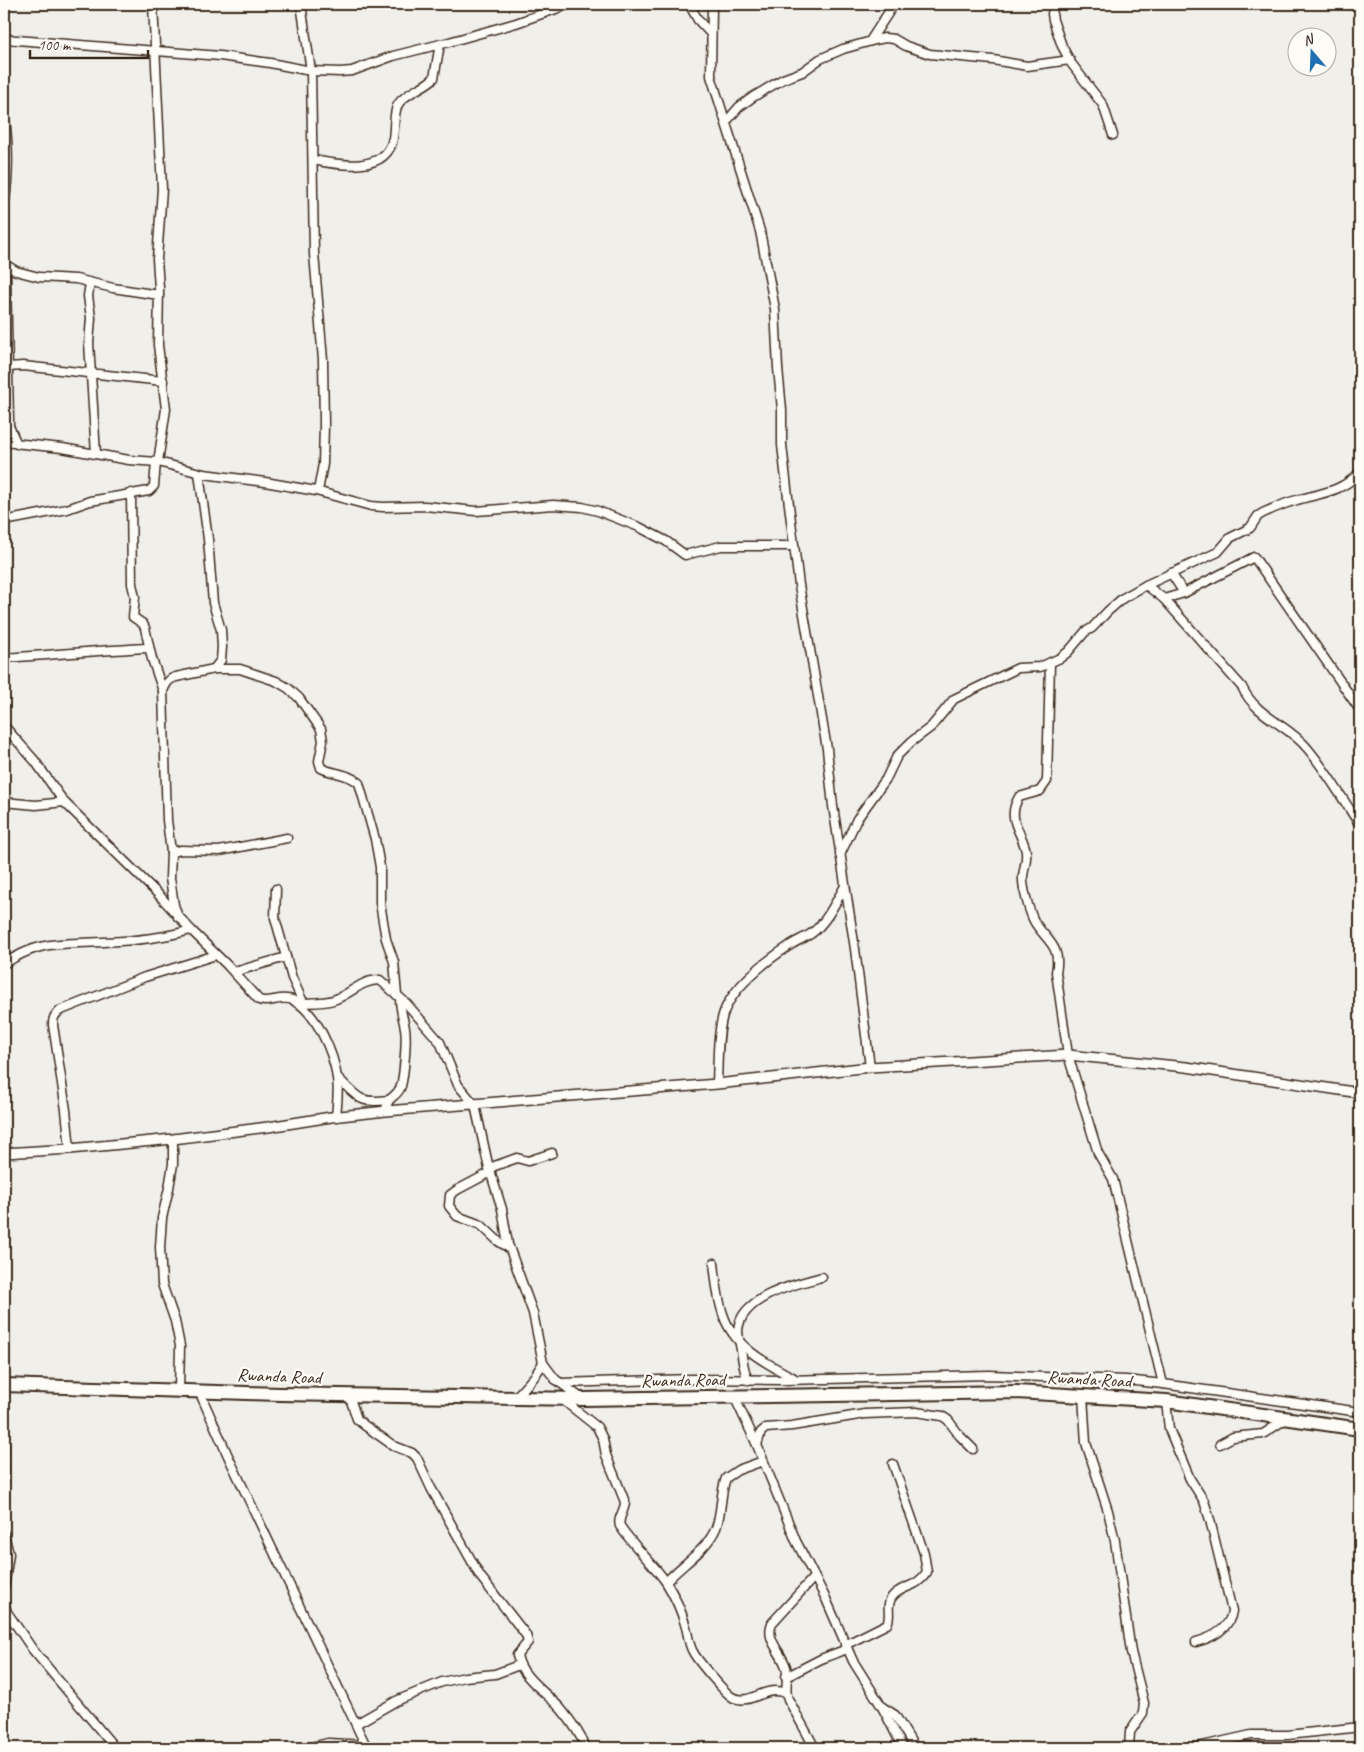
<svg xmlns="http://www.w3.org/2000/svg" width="1364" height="1752" viewBox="0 0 1364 1752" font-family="Caveat,sans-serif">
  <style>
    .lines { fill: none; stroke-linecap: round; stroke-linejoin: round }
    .minor-casing { stroke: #3b2a1e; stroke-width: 11 }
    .tertiary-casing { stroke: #3b2a1e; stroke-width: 12 }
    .trunk-casing { stroke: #3b2a1e; stroke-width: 16 }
    .minor { stroke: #fdfcf7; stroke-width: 8 }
    .tertiary { stroke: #fdfcf7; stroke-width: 9 }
    .trunk { stroke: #fdfcf7; stroke-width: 12 }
    .labels { text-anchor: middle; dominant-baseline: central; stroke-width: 4.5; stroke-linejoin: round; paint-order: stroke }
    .street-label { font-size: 18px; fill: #3b2a1e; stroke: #fdfcf7 }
  </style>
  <rect width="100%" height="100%" fill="#f1efea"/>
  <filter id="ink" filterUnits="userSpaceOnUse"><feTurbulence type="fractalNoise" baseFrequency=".02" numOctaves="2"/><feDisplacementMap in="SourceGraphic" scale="10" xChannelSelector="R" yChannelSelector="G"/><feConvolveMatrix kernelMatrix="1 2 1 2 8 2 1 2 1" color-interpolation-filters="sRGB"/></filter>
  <g filter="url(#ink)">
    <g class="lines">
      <defs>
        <g id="minor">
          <path d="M153 4 162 189 157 259 159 288 158 345 166 409 158 462"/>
          <path d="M301 4 311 71 314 254 323 360 324 425 323 464 318 491"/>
          <path d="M689 4 698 20 711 34"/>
          <path d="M712 4 711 76 760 231 775 309 778 368 782 410V445L788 497 799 585 827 749 833 806 855 949 870 1067"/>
          <path d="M1054 4 1052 14 1053 20 1062 46 1071 63 1103 105 1113 135"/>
          <path d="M1347 4 1360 6"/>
          <path d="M4 6V4"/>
          <path d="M4 39 220 56 270 63 311 71 340 72 352 71 393 56 449 42 516 23 570 4"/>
          <path d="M870 41 894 4"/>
          <path d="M4 113C9 144 9 177 4 207"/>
          <path d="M726 122 739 107 753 97 783 79 802 72 820 59 843 49 875 40 885 38 894 39 906 46 930 54 993 60 1027 66 1070 60"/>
          <path d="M313 160C338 165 387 174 393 138 395 128 393 111 399 103 407 92 424 88 434 78L440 44"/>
          <path d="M4 250 6 275 9 421V426L4 435"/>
          <path d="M6 265 16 271 39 277 76 279 113 288 159 295"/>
          <path d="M90 283 88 296 91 318 89 343 96 454"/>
          <path d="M8 367 23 366 163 381"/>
          <path d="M9 426 17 444"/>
          <path d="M4 442 62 448 129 460 158 462 204 474 265 482 316 491 371 506 383 507 425 506 476 511 553 505 582 507 598 511 639 527 666 541 685 555 721 546H794"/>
          <path d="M199 473 208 539 213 603 221 630 222 647 221 660 214 669"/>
          <path d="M131 493 132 584 135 597 133 617 143 624 145 628 152 659 163 691"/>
          <path d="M4 521 67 509 90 501 149 491 154 486 156 462"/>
          <path d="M1171 573 1184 593 1164 599 1242 687C1256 717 1289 725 1308 749 1328 773 1343 800 1360 825"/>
          <path d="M1146 585 1164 599"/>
          <path d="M1184 593 1254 557 1360 710"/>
          <path d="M4 658C52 655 101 650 149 648"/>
          <path d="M1050 663 1047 781 1040 791 1019 797C1005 820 1023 832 1026 852 1027 860 1024 868 1023 876 1022 886 1029 911 1034 921 1045 940 1062 945 1056 972L1068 1055 1098 1153 1113 1179 1163 1384"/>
          <path d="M4 726 35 761 64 802 159 895 191 930 227 965 259 1000C270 1004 280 995 293 1000 316 1011 334 1054 337 1078 339 1091 337 1104 336 1117"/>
          <path d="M4 802 36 805 64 802"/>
          <path d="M171 852 181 850 219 851 287 838"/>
          <path d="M840 855 857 819 886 779 897 756 911 742 931 727 954 699 1018 668 1040 667 1060 658 1068 652 1085 632 1092 628 1108 611 1123 598 1146 585 1218 552 1230 538 1250 528 1258 516 1263 513C1274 508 1285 503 1297 500 1321 493 1342 492 1360 472"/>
          <path d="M276 889 275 918 292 978 303 1002"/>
          <path d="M178 917 174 905 170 878 171 852 167 820 163 691C166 684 168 679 176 677L214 669H240L276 681 288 688 299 698 321 729 323 741 319 761 321 768C333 774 348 773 359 783L375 839 380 867V903L386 939 394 962 397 995"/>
          <path d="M4 964C42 939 61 945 103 942 132 941 162 938 191 930"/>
          <path d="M234 972 286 957"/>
          <path d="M297 1003C310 1002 324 1004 336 999 352 993 361 980 380 980L406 1003 440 1042 458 1085 475 1105 488 1164 502 1209 508 1244 533 1313 543 1363 534 1377 515 1398"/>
          <path d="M337 1077C358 1097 358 1104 388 1100"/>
          <path d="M717 1084C718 1061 717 1036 723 1015 731 988 766 961 789 946 796 941 805 938 812 933 827 922 836 901 845 886"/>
          <path d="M386 1111C387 1094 397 1099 401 1086 404 1075 407 1039 405 1028 403 1018 400 1009 400 998"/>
          <path d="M173 1139V1164L169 1188 162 1218 160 1247 162 1284 175 1321 180 1346 179 1390"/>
          <path d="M70 1149 66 1110 53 1025C53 1018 54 1016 59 1011L145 977 216 955"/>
          <path d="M489 1168 517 1158 528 1161 552 1153"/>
          <path d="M491 1172 457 1190 450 1195 449 1206 457 1216 481 1225 498 1241 509 1248"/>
          <path d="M714 1263C716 1280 717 1297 723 1314 733 1346 765 1363 794 1378"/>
          <path d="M543 1363 555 1379 581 1398"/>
          <path d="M748 1380C743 1369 743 1361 741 1350 740 1344 738 1336 738 1330 741 1296 796 1284 822 1277"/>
          <path d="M561 1383 692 1379 785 1380 989 1375 1126 1380 1163 1384 1360 1412"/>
          <path d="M199 1391 229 1458 367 1748"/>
          <path d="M349 1395 357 1419 364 1425 394 1446 412 1453 417 1458 431 1488 480 1576 526 1635 528 1642 517 1655C521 1678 546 1692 561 1709 571 1721 580 1733 586 1748"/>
          <path d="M734 1396 757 1445 796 1541 826 1599 853 1661 882 1707 903 1748"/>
          <path d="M1083 1396 1086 1443 1108 1511 1115 1541 1131 1652 1144 1703 1143 1713 1130 1732 1129 1748"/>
          <path d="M563 1400 597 1427 603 1439 606 1455 625 1502C625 1511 617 1518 620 1526 633 1546 652 1562 666 1582 674 1595 681 1610 685 1624 688 1632 688 1642 692 1650 696 1659 726 1695 734 1698 752 1705 764 1685 786 1693"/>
          <path d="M1166 1401 1169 1429 1190 1479 1204 1501 1210 1520 1232 1611C1230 1629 1211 1638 1196 1642"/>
          <path d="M4 1444V1482"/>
          <path d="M1220 1444 1233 1437 1263 1434 1286 1419"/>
          <path d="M757 1445 761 1432 766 1428 792 1426 865 1414 916 1412 942 1416 948 1420 960 1436 973 1449"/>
          <path d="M4 1534 9 1554 4 1588"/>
          <path d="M814 1577 772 1623C765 1640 781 1651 786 1667 789 1678 784 1689 788 1699L815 1748"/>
          <path d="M666 1582C681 1565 707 1550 716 1528 722 1512 720 1494 726 1478L738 1470 763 1461"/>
          <path d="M4 1603 7 1612 33 1650 115 1748"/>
          <path d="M845 1645 887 1624C892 1615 885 1606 892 1597 901 1585 916 1589 927 1572L924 1553 893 1464"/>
          <path d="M786 1677 821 1659 847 1649"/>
          <path d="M884 1708 895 1715 915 1748"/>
          <path d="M356 1724 396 1701 442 1682 465 1677 495 1674 519 1665"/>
          <path d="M306 1748 328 1743 365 1745"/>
          <path d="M1193 1748 1251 1735H1288L1360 1727"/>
        </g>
        <path id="tertiary" d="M4 1153 70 1149 173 1139 268 1127 331 1117 386 1111 717 1084 870 1067 1068 1055 1186 1067 1360 1093"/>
        <path id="trunk" d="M4 1385 280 1394 583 1399 1017 1392 1166 1401 1360 1429"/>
      </defs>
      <!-- minor casing -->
      <use href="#minor" class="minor-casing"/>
      <!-- tertiary casing -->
      <use href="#tertiary" class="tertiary-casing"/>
      <!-- trunk casing -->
      <use href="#trunk" class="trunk-casing"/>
      <!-- minor -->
      <use href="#minor" class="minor"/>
      <!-- tertiary -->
      <use href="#tertiary" class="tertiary"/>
      <!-- trunk -->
      <use href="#trunk" class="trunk"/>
    </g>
  </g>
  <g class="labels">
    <!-- street labels -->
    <g class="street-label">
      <text transform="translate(279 1376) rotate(2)">Rwanda Road</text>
      <text transform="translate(1089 1379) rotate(3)">Rwanda Road</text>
      <text transform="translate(683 1380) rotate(-1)">Rwanda Road</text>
    </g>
  </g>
  <!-- margin -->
  <rect width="1364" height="1752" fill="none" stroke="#fdfcf7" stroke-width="20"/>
  <rect x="10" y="10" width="1344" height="1732" fill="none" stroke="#3b2a1e" stroke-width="2" filter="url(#ink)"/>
  <!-- north arrow -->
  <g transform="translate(1312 52) rotate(341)"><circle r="24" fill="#fdfcf7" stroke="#afa8a0"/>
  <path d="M0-4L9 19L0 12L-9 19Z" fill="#1f6fb2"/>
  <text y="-8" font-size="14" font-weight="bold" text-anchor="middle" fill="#3b2a1e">N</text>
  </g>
  <!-- scale -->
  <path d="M30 50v8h118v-8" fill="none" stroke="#3b2a1e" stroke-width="2.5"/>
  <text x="38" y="50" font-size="15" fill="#3b2a1e" stroke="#fdfcf7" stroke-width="4" paint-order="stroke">100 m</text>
</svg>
